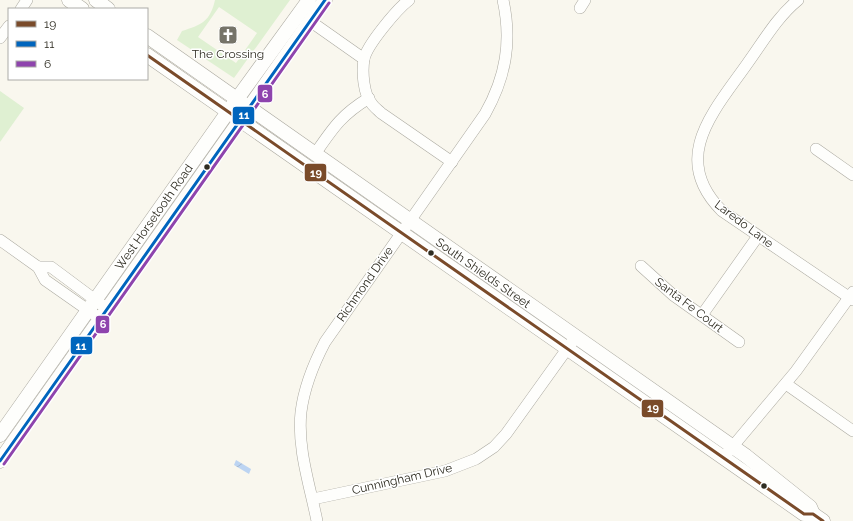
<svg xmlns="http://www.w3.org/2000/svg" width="853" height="521" viewBox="0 0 853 521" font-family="Raleway,sans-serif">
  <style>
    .green { fill: #dff0d2; fill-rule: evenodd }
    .water { fill: url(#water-waves) }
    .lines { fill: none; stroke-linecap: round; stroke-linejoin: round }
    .minor-casing { stroke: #aba9a0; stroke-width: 12 }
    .major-casing { stroke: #aba9a0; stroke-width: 15 }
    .minor { stroke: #fefefc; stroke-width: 11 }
    .major { stroke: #fefefc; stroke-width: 14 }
    .bus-1-casing { stroke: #fff; stroke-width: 6 }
    .bus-2-casing { stroke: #fff; stroke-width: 6 }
    .bus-3-casing { stroke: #fff; stroke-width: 6 }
    .bus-1 { stroke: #7a4b2a; stroke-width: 3 }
    .bus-2 { stroke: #0065bd; stroke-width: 3 }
    .bus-3 { stroke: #8e44ad; stroke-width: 3 }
    .bus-dot { fill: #2f2d22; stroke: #fff; stroke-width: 1.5 }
    .labels { text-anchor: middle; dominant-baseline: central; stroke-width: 3; stroke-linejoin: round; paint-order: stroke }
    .poi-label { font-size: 12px; fill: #2f2d22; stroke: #fff }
    .street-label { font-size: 12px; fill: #2f2d22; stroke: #fff }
    .line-badge { stroke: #fff; stroke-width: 1.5 }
    .badge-label { font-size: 11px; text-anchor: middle; font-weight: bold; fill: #fff }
  </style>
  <defs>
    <pattern id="water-waves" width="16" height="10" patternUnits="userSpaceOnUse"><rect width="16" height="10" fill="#bcd4f2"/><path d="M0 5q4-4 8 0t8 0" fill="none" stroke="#a2b6cf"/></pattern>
  </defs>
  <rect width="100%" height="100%" fill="#f9f7ee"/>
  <!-- green -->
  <g class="green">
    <path d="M215 0H290L234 78 177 40 182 31C201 25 210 22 215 0ZM219 7 257 33 236 63 198 37Z"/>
    <path d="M0 91 24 108 0 142Z"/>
  </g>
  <!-- water -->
  <path class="water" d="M236 460 251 469 249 474 234 465Z"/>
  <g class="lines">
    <defs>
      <g id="minor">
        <path d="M409 0C397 9 367 45 364 59 362 71 363 94 372 104 374 107 378 110 381 113L452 162"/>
        <path d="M798 0C777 17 763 42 747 64 714 111 669 158 722 211L853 300"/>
        <path d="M580 8 585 0"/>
        <path d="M21 9 27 0"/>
        <path d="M310 21 364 59"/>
        <path d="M0 38 9 26"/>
        <path d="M816 149 853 175"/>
        <path d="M315 154C333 128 341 115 369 98"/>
        <path d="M0 240 38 267 45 280 95 315"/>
        <path d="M641 266 673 295 739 342"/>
        <path d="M38 267H51L102 305"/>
        <path d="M702 315 758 236"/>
        <path d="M786 384 853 431"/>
        <path d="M723 458 796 371 853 292"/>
        <path d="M313 499 445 471 476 459 494 447 506 434 572 342"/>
        <path d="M317 521C310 486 297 448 301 412 304 388 314 363 325 342L485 114C506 77 512 41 503 0"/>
      </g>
      <g id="major">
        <path d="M69 0 82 9"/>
        <path d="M96 0 108 9"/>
        <path d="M147 36 746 456 810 507 813 514"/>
        <path d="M147 55 804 514H813L823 521"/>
        <path d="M0 435 237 99 309 0"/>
        <path d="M0 461 325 0"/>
      </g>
    </defs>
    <!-- minor casing -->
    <use href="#minor" class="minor-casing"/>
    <!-- major casing -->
    <use href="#major" class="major-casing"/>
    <!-- minor -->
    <use href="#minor" class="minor"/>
    <!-- major -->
    <use href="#major" class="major"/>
    <defs>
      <path id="bus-1" d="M147 55 804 514H813L823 521"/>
      <path id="bus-2" d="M0 461 325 0"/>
      <path id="bus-3" d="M4 464 329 3"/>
    </defs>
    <!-- bus-1 casing -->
    <use href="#bus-1" class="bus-1-casing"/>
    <!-- bus-2 casing -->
    <use href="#bus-2" class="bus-2-casing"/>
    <!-- bus-3 casing -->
    <use href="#bus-3" class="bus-3-casing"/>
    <!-- bus-1 -->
    <use href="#bus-1" class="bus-1"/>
    <!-- bus-2 -->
    <use href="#bus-2" class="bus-2"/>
    <!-- bus-3 -->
    <use href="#bus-3" class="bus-3"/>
  </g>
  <!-- icons -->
  <defs>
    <symbol id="church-square" viewBox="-11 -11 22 22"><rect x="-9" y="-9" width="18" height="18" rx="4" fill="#767469" stroke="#fff"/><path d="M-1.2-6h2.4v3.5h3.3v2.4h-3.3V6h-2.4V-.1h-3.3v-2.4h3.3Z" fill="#fff"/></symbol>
  </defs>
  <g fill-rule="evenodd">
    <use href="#church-square" x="217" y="24" width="22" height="22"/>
  </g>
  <!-- markers -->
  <g class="bus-dot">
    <circle cx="207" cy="167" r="3.5"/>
    <circle cx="431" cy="253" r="3.5"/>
    <circle cx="764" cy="486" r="3.5"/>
  </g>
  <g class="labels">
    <!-- poi labels -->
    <g class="poi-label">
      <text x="228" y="54">The Crossing</text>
    </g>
    <!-- street labels -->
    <g class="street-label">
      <text transform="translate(154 217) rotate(-55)">West Horsetooth Road</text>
      <text transform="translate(744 224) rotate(37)">Laredo Lane</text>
      <text transform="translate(483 273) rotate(35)">South Shields Street</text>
      <text transform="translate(365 284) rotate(-55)">Richmond Drive</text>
      <text transform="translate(689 305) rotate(37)">Santa Fe Court</text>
      <text transform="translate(402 479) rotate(-13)">Cunningham Drive</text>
    </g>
  </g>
  <g class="line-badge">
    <rect x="257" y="84" width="16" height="19" rx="4" fill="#8e44ad"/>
    <rect x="232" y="106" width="23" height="19" rx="4" fill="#0065bd"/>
    <rect x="304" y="163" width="23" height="19" rx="4" fill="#7a4b2a"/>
    <rect x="95" y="315" width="15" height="19" rx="4" fill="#8e44ad"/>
    <rect x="70" y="336" width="23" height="19" rx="4" fill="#0065bd"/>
    <rect x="641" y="399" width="23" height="19" rx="4" fill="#7a4b2a"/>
  </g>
  <g class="badge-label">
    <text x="265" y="98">6</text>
    <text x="244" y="119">11</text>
    <text x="316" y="177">19</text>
    <text x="103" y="328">6</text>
    <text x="81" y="350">11</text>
    <text x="653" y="412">19</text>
  </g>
  <!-- legend -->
  <rect x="8" y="8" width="140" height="72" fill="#ffffff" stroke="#acaba7"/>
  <rect x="16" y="21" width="20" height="6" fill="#7a4b2a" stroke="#acaba7"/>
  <text x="44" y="28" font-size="12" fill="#2f2d22">19</text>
  <rect x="16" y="41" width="20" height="6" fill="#0065bd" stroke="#acaba7"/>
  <text x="44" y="48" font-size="12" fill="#2f2d22">11</text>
  <rect x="16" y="61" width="20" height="6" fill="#8e44ad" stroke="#acaba7"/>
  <text x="44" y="68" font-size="12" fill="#2f2d22">6</text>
</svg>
